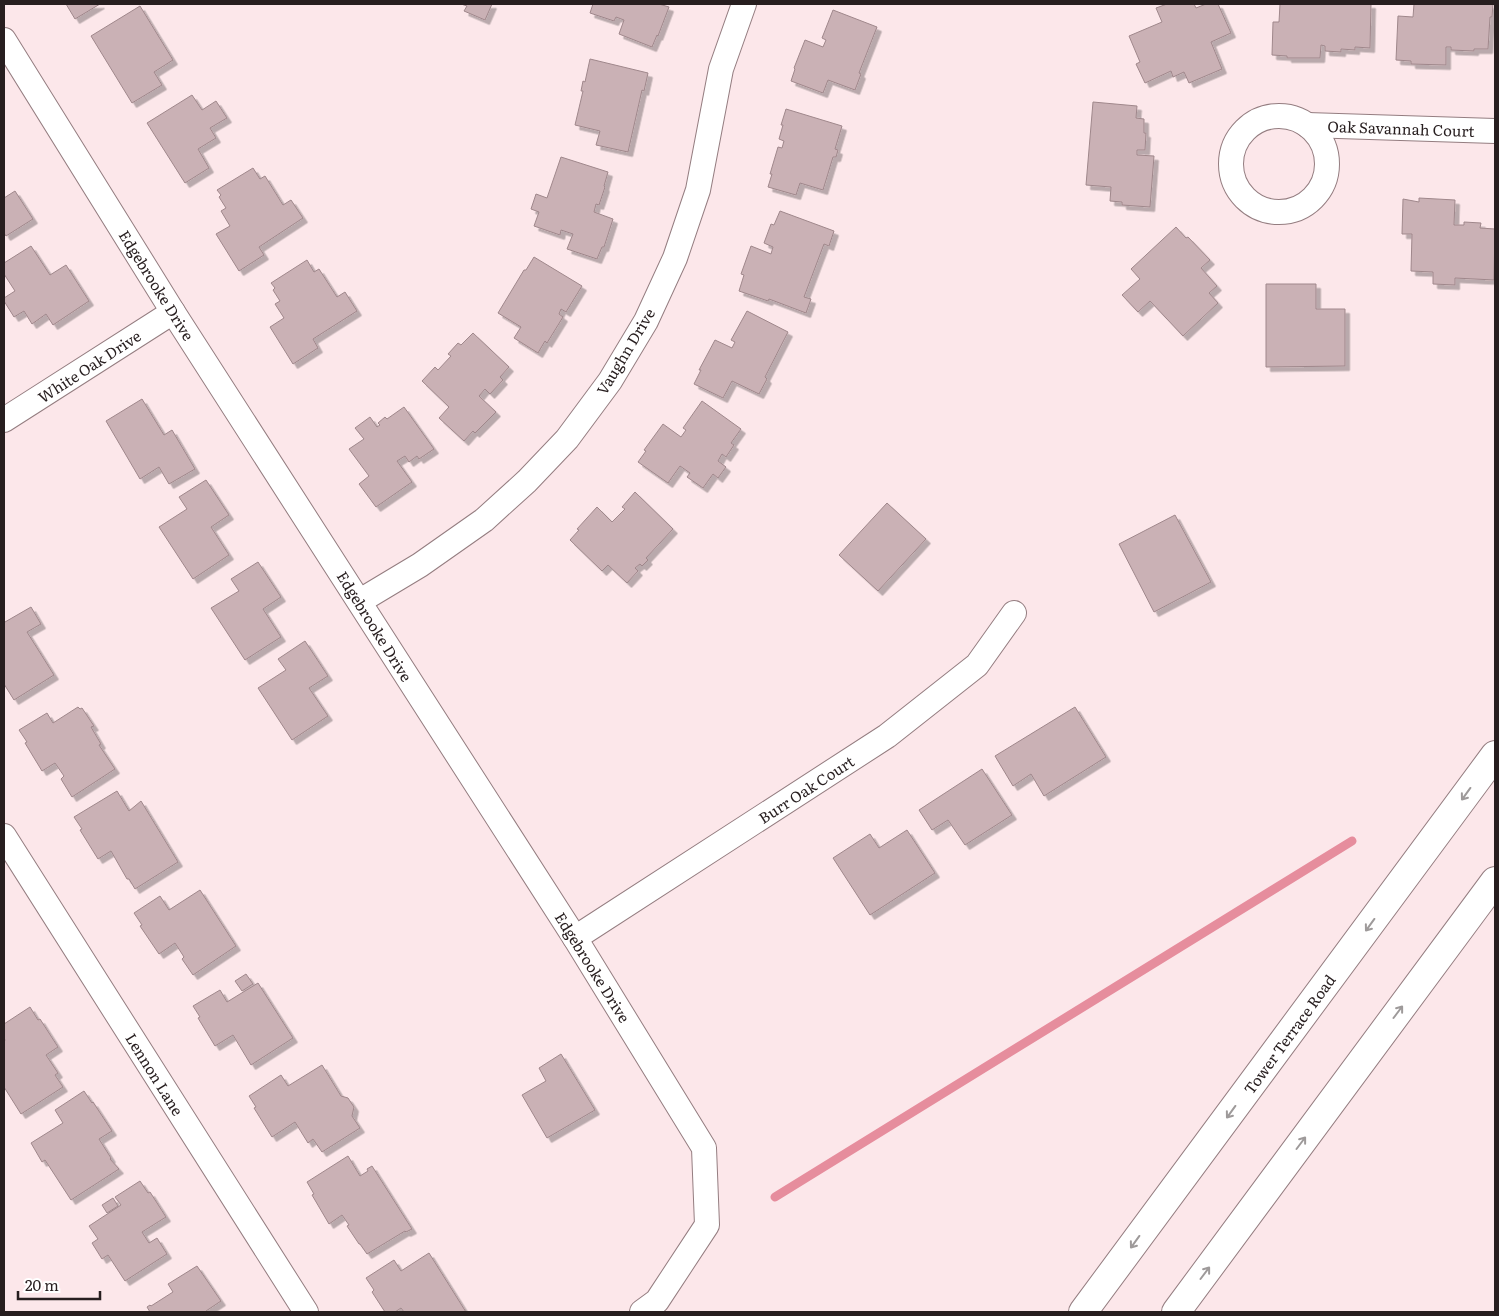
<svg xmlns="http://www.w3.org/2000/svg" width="1499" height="1316" viewBox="0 0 1499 1316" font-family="Literata,serif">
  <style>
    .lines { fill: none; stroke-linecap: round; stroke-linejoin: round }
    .stream { stroke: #e68d9d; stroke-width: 9 }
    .building { fill: #cab1b5; stroke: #9f878b; filter: url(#shadow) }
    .minor-casing { stroke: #947d80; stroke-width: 26 }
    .tertiary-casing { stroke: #947d80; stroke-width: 30 }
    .minor { stroke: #fff; stroke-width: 24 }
    .tertiary { stroke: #fff; stroke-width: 28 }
    .oneway { stroke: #9e9a9a }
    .labels { text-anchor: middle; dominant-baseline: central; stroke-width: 4; stroke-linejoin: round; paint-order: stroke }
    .street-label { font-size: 15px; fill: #271e1f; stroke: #fff }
  </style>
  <defs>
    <filter id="shadow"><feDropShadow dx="4.5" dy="4.5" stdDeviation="0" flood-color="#0004"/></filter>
  </defs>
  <rect width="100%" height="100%" fill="#fce7ea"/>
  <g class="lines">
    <!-- stream -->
    <path class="stream" d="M775 1197 1352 841"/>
  </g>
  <!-- building -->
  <g class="building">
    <path d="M66 4H100L75 19Z"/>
    <path d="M461 4H492L485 20 464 11 467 6Z"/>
    <path d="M593 4H659L669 7 658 36 657 35 652 47 619 34 624 20 616 17 614 21 590 13Z"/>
    <path d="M1167 4H1194L1196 8 1206 4H1218L1231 33 1211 42 1222 69 1189 83 1184 72 1173 77 1171 71 1145 83 1136 64 1140 62 1129 36 1162 22 1156 8Z"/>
    <path d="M1280 4H1371L1370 48 1355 47V50L1341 49V52L1325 51V46L1321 45 1320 58H1287V56L1272 55 1273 22H1279Z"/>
    <path d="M1414 4H1493L1492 17H1490L1488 49H1474V51L1451 50V47H1446V65L1411 64V61L1396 60 1398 16 1413 17Z"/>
    <path d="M140 6 173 60 154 72 162 85 132 103 91 36Z"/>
    <path d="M833 10 877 27 859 73 861 74 855 90 828 80 823 93 791 81 795 69 794 68 805 40 823 47 826 40 822 38Z"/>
    <path d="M590 59 648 73 644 91 642 90 628 152 596 145 600 131 575 125 583 91H581L583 81 585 82Z"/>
    <path d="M192 95 202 110 216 101 227 118 210 128 216 138 198 149 209 168 185 183 147 123Z"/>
    <path d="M1093 102 1137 106 1136 118 1144 119V133H1146L1145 150H1137V155L1154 156 1150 207 1122 205V202L1110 201 1111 187 1086 185Z"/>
    <path d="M786 109 842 126 835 149 838 150 836 157H833L823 190 800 183 796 195 768 187 772 174H770L778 147 782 148 784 141 779 139 783 125H781Z"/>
    <path d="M561 157 608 172 604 186 605 187 599 205 596 204 594 212 613 219 604 247H602L597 259 567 249 573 234 561 230 560 235 534 226 539 212 531 209 536 194 547 198Z"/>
    <path d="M253 168 260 179 265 176 283 205 291 200 303 218 259 247 264 255 239 271 216 234 230 226 221 211 226 208 219 197 221 195 217 190Z"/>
    <path d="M15 191 33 219 6 236 4 233V198Z"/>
    <path d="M1419 198 1455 200 1454 225H1464V222L1481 223 1480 228 1495 229 1494 280 1455 278V285L1433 284V272L1411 271 1412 234H1402L1403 199 1419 202Z"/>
    <path d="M780 211 834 231 829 246 824 244 804 297 811 299 806 313 769 299 768 301 739 291 744 275 741 274 751 246 771 254 773 247 764 243 771 224 774 225Z"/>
    <path d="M1176 227 1186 238 1188 237 1210 260 1201 268 1217 286 1209 293 1218 303 1183 336 1150 301 1138 312 1122 295 1140 279 1131 269Z"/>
    <path d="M31 246 50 275 66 265 89 301 53 325 46 314 32 324 24 311 14 317 4 301V298L15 291 4 274V263Z"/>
    <path d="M534 257 582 286 566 312 561 309 559 314 563 317 547 343 545 341 538 353 514 338 521 327 498 313 524 270H526Z"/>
    <path d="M307 260 314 272 319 269 337 297 345 292 357 311 313 339 318 348 293 364 270 327 284 318 275 304 280 301 273 290 275 288 271 283Z"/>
    <path d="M1266 284H1316V309H1345V366L1266 367Z"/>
    <path d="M747 311 788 332 765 377 767 379 759 394 732 381 723 398 694 384 701 370H699L715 340 732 348 735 342 731 340Z"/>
    <path d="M473 333 509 367 500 377 503 380 490 394 485 389 479 396 496 412 475 433 473 431 464 441 439 418 449 407 422 381 435 367 438 370 451 356 448 354 458 343 461 345Z"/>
    <path d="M142 399 164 435 172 430 195 469 169 484 159 467 140 479 106 421Z"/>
    <path d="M702 401 741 429 731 443 734 445 726 457 722 454 718 461 726 467 718 478 713 474 703 488 687 477 690 473 680 466 668 483 638 462 646 451 644 450 663 424 681 437 686 430 683 428Z"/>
    <path d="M404 407 434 449 419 459 417 456 409 462 405 456 397 461 412 482 376 507 359 484 369 476 349 449 364 439 355 428 370 417 377 427 380 425 378 423 385 417 387 419Z"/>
    <path d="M206 480 229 515 211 527 229 555 193 579 159 527 187 509 179 497Z"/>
    <path d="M635 492 673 529 646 558 648 560 642 566 640 564 635 568 638 571 627 583 608 565 602 571 570 540 579 530 577 529 597 507 612 522 625 509 622 507Z"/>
    <path d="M887 503 926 539 878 591 839 555Z"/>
    <path d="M1175 515 1211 582 1154 612 1119 544Z"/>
    <path d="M258 562 281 597 263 609 281 637 245 660 211 608 239 591 231 579Z"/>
    <path d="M31 607 41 624 27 632 54 675 14 700 4 684V621L5 622Z"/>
    <path d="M305 641 328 676 309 688 328 716 292 740 258 688 286 670 278 659Z"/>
    <path d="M78 707 80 709 82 708 94 726 91 727 101 744 99 745 115 769 72 797 61 779 64 776 55 763 42 771 25 743 27 742 19 730 47 713 53 723Z"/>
    <path d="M1075 707 1106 757 1044 796 1031 774 1013 786 995 756Z"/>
    <path d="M982 769 1012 815 965 845 948 820 932 830 919 810Z"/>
    <path d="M117 791 129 811 141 801 178 862 135 889 129 879H127L111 851 98 859 80 830 82 829 74 817Z"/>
    <path d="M907 830 935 873 870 915 833 858 870 834 879 848Z"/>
    <path d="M200 890 236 946 193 975 182 959 184 957 175 943 159 954 140 926 142 925 134 913 160 896 169 910Z"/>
    <path d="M246 974 253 984 242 991 235 981Z"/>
    <path d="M258 983 293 1038 251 1065 233 1035 215 1046 198 1018 200 1017 193 1006 220 990 227 1002Z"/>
    <path d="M30 1007 38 1020 40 1019 58 1047 46 1055 58 1073 55 1075 63 1087 21 1114 4 1087V1042L5 1040 4 1038V1024Z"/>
    <path d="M561 1054 595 1110 547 1138 522 1095 546 1081 539 1068Z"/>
    <path d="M322 1065 341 1096 348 1098 354 1107 352 1116 360 1128 322 1152 313 1139 308 1143 295 1122 272 1137 254 1108 256 1107 249 1096 281 1075 288 1086Z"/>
    <path d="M84 1091 92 1103 93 1102 112 1131 99 1139 111 1158 110 1159 119 1169 71 1200 45 1160 42 1162 31 1143 63 1123 55 1110Z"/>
    <path d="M348 1156 360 1176 368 1171 367 1169 372 1166 412 1229 406 1232 405 1231 367 1254 360 1244H359L347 1226 349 1225 342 1215 329 1224 312 1195 314 1194 307 1182Z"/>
    <path d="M140 1181 148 1193 150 1192 166 1217 142 1232 149 1243 157 1238 167 1254 125 1281 108 1255 102 1259 92 1243 98 1239 89 1226 121 1205 115 1197Z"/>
    <path d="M113 1198 118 1206 107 1213 102 1205Z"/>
    <path d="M429 1253 466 1312H404L401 1308 395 1312H385L372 1292 374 1290 366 1278 394 1260 401 1271Z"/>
    <path d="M197 1266 221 1301 206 1311V1312H150L147 1307 150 1305 151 1306 173 1292 168 1284Z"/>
  </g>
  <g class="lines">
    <defs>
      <g id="minor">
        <path d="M4 40 173 312 575 938 704 1148 707 1225 657 1301 642 1312"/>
        <circle cx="1279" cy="164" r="48"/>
        <path d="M1307 125 1495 131"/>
        <path d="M4 420 173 312"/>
        <path d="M360 601 420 565 484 520 527 481 567 439 610 381 646 321 675 258 698 190 721 69 744 4"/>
        <path d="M4 836 306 1312"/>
        <path d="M575 938 887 736 977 665 1014 613"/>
      </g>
      <g id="tertiary">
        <path d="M1083 1312 1495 755"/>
        <path d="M1176 1312 1495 881"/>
      </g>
    </defs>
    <!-- minor casing -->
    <use href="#minor" class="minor-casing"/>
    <!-- tertiary casing -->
    <use href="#tertiary" class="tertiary-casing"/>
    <!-- minor -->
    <use href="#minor" class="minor"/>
    <!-- tertiary -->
    <use href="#tertiary" class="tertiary"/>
  </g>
  <!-- one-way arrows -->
  <defs><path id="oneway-shaft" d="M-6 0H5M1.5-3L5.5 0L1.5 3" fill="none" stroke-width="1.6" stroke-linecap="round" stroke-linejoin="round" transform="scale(1.25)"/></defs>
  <g class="oneway">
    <use href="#oneway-shaft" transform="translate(1466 794) rotate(126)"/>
    <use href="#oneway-shaft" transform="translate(1370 925) rotate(126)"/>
    <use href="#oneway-shaft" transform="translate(1398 1012) rotate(-53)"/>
    <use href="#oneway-shaft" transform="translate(1231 1112) rotate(126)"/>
    <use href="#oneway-shaft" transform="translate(1301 1143) rotate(-53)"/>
    <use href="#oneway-shaft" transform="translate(1135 1242) rotate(126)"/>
    <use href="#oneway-shaft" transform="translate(1205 1273) rotate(-53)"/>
  </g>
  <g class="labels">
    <!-- street labels -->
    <g class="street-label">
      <text transform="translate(1401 128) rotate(2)">Oak Savannah Court</text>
      <text transform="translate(157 285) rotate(58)">Edgebrooke Drive</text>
      <text transform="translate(625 351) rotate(-59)">Vaughn Drive</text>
      <text transform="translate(89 366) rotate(-33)">White Oak Drive</text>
      <text transform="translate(375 626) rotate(58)">Edgebrooke Drive</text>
      <text transform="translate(806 789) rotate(-33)">Burr Oak Court</text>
      <text transform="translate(593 967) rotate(58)">Edgebrooke Drive</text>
      <text transform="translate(1289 1034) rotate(-54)">Tower Terrace Road</text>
      <text transform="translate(155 1074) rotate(58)">Lennon Lane</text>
    </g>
  </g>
  <!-- border -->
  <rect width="1499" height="1316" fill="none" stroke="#271e1f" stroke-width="10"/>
  <!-- scale -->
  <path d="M18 1291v8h82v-8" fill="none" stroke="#271e1f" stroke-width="2.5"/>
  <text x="25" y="1291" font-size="15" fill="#271e1f" stroke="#ffffff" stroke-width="4" paint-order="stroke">20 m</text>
</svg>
